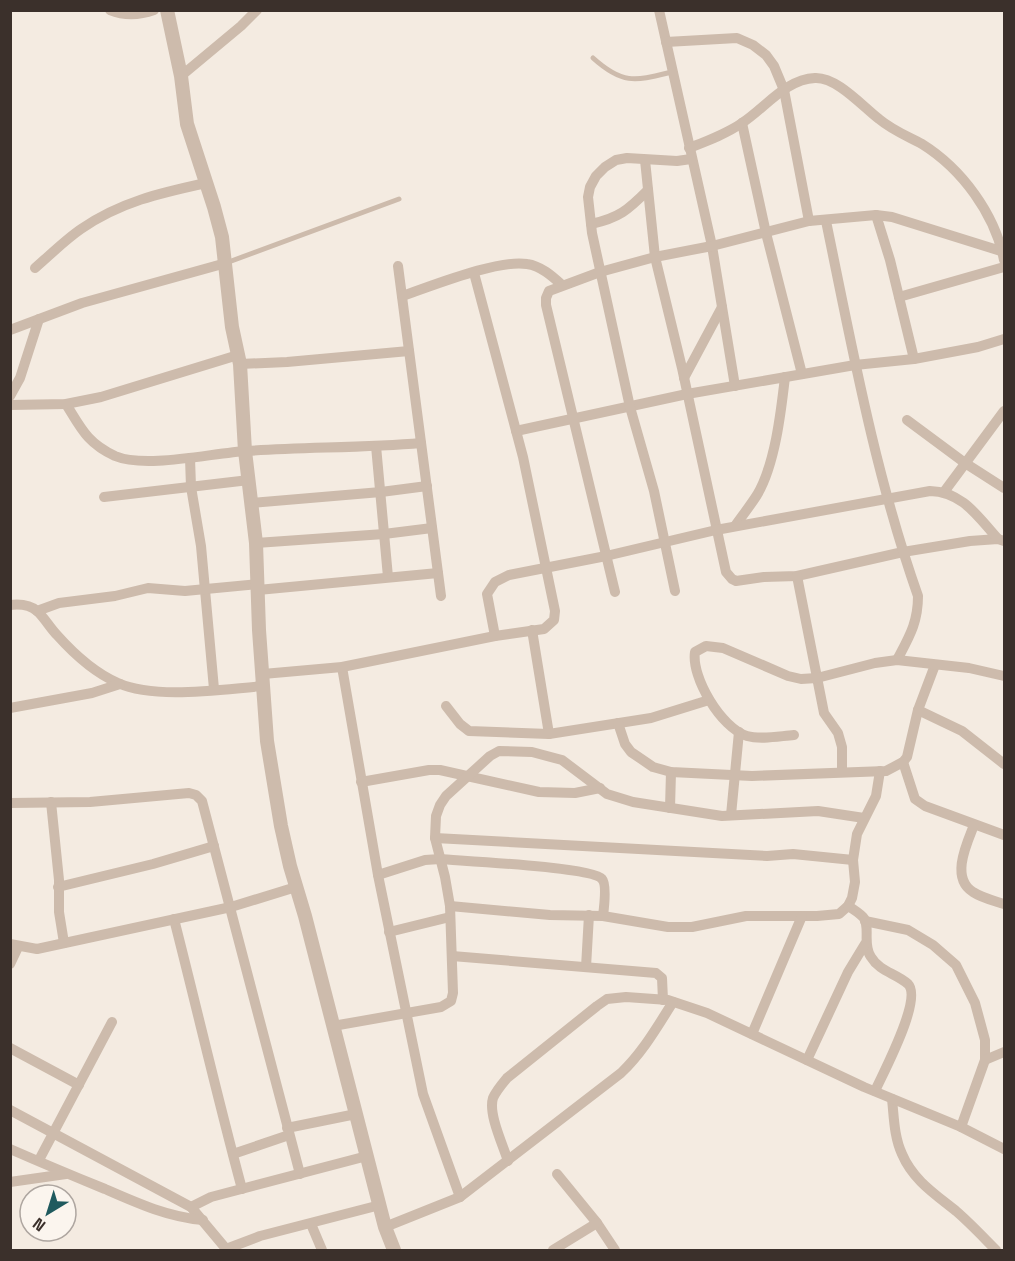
<svg xmlns="http://www.w3.org/2000/svg" width="1015" height="1261" viewBox="0 0 1015 1261" font-family="'Space Grotesk',sans-serif">
  <style>
    .lines { fill: none; stroke-linecap: round; stroke-linejoin: round }
    .service { stroke: #cdbbac; stroke-width: 5 }
    .minor { stroke: #cdbbac; stroke-width: 10 }
    .tertiary { stroke: #cdbbac; stroke-width: 14 }
  </style>
  <rect width="100%" height="100%" fill="#f4ebe1"/>
  <g class="lines">
    <!-- service -->
    <g class="service">
      <path d="M593 58C623 85 635 81 672 72"/>
      <path d="M226 263 399 199"/>
    </g>
    <!-- minor -->
    <g class="minor">
      <path d="M110 10C125 16 140 15 154 10"/>
      <path d="M659 10 712 246 735 386"/>
      <path d="M666 42 737 38 753 45 766 55 774 66 784 90 809 221"/>
      <path d="M181 76 241 26 257 10"/>
      <path d="M742 123 766 233 802 374"/>
      <path d="M689 148C707 141 726 134 742 123 765 108 786 79 815 78 837 77 862 106 879 119 892 130 907 136 922 144 962 169 995 214 1004 260"/>
      <path d="M645 160 655 257 682 368 726 572 732 579 736 581 764 577 797 576 903 552 970 541 998 539 1004 541"/>
      <path d="M876 215 890 260 914 359"/>
      <path d="M826 221C852 347 875 474 918 596 918 623 909 637 897 660"/>
      <path d="M591 224C619 218 628 210 648 190"/>
      <path d="M398 266 441 596"/>
      <path d="M35 268C50 255 65 240 81 229 120 202 160 193 206 183"/>
      <path d="M402 296C432 286 498 259 527 264 541 266 552 276 562 285"/>
      <path d="M899 297 1004 267"/>
      <path d="M10 330 82 303 226 263"/>
      <path d="M240 364 287 362 409 351"/>
      <path d="M684 378 722 307"/>
      <path d="M10 396 20 378 39 319"/>
      <path d="M66 404C81 428 87 443 115 456 146 469 212 453 247 451 305 447 363 448 421 443"/>
      <path d="M10 405 66 404 101 397 238 355"/>
      <path d="M907 420 965 463 1004 488"/>
      <path d="M516 431 687 394 855 365 914 359 978 347 1004 339"/>
      <path d="M376 446 388 577"/>
      <path d="M190 458 191 487 201 546 214 689"/>
      <path d="M944 492 1004 411"/>
      <path d="M104 497 249 480"/>
      <path d="M252 503 381 492 427 486"/>
      <path d="M735 526C742 516 750 506 757 495 775 465 781 412 785 377"/>
      <path d="M256 543 384 534 432 528"/>
      <path d="M797 576 824 713 838 733 842 747V772"/>
      <path d="M258 590 438 573"/>
      <path d="M675 591 654 491 630 407 592 233 588 197 590 187 596 176 605 167 616 160 627 158 677 161 691 159"/>
      <path d="M615 592 546 305V298L549 291 600 272 655 257 712 246 809 221 876 215 892 217 1004 252"/>
      <path d="M10 605C19 604 29 604 37 611 44 617 50 628 57 635 74 654 95 673 118 683 156 700 223 689 264 686"/>
      <path d="M37 611 59 603 115 596 148 588 185 591 258 584"/>
      <path d="M532 630 549 734"/>
      <path d="M495 636 487 594 495 582 509 575 606 556 716 530 930 491C963 492 978 517 998 539"/>
      <path d="M342 667 378 875 423 1094 460 1197"/>
      <path d="M263 674 342 667 495 636 544 629 554 620 555 611 523 457 474 273"/>
      <path d="M446 706 460 724 469 731 549 734 651 718 709 700"/>
      <path d="M10 708 92 693 120 684"/>
      <path d="M918 710 962 731 1004 764"/>
      <path d="M618 723 625 744 631 752 653 767 671 772 752 776 886 771 903 762 907 757 918 710 935 665"/>
      <path d="M794 735C780 736 761 740 747 736 721 728 691 677 695 652L706 646 723 648 788 676 801 679 817 678 875 663 897 660 969 668 1004 676"/>
      <path d="M903 762 915 799 925 806 1004 835"/>
      <path d="M361 782 429 770H440L539 792 575 793 600 788"/>
      <path d="M51 802 59 880V912L64 943"/>
      <path d="M10 803 90 802 189 793 196 795 202 801 300 1174"/>
      <path d="M670 808 671 772"/>
      <path d="M731 815 739 732"/>
      <path d="M974 825C967 843 950 878 973 892 982 898 995 901 1004 904"/>
      <path d="M435 838 767 856 793 854 853 860"/>
      <path d="M378 875 425 860 440 859C463 861 592 867 602 879 607 884 604 908 603 916"/>
      <path d="M58 887 153 864 214 846"/>
      <path d="M450 906 550 915 603 916 668 927H692L746 916H817L839 914 848 906 852 898 855 882 853 860 857 834 876 796 880 771"/>
      <path d="M848 906C853 909 859 913 863 917 871 926 862 945 871 957 880 972 896 973 908 984 923 999 883 1073 875 1091"/>
      <path d="M174 919C197 1009 218 1100 242 1189"/>
      <path d="M865 921 908 930 933 945 956 965 975 1003 985 1040V1060L961 1127"/>
      <path d="M389 932 450 917"/>
      <path d="M10 944 37 949 231 907 296 887"/>
      <path d="M452 956 656 973 662 978 663 1000"/>
      <path d="M10 964 18 947"/>
      <path d="M586 967 589 915"/>
      <path d="M333 1026 441 1007 451 1001 453 993 450 906 445 877 435 838 436 816 440 805 446 796 490 756 499 751 532 752 562 760 607 794 633 802 722 816 818 811 864 818"/>
      <path d="M752 1034 802 916"/>
      <path d="M10 1048 79 1085"/>
      <path d="M807 1060 848 972 865 944"/>
      <path d="M985 1060 1004 1052"/>
      <path d="M892 1099C894 1117 894 1137 902 1154 913 1180 935 1194 956 1211 970 1223 983 1237 996 1250"/>
      <path d="M10 1110 191 1207 227 1250"/>
      <path d="M287 1128 356 1114"/>
      <path d="M10 1149C42 1163 73 1176 105 1189 137 1203 168 1217 203 1220"/>
      <path d="M233 1154 289 1135"/>
      <path d="M39 1160 112 1022"/>
      <path d="M508 1161C503 1145 488 1114 493 1098 496 1091 502 1084 507 1078L597 1006 607 999 626 997 668 1000 707 1013 864 1087 961 1127 1004 1149"/>
      <path d="M557 1174 597 1223 615 1250"/>
      <path d="M10 1182 66 1174"/>
      <path d="M191 1207 211 1197 367 1156"/>
      <path d="M311 1224 322 1250"/>
      <path d="M385 1227 460 1197 621 1073C643 1052 657 1027 673 1002"/>
      <path d="M226 1249 260 1236 380 1205"/>
      <path d="M553 1250 597 1223"/>
    </g>
    <!-- tertiary -->
    <path class="tertiary" d="M167 10 181 76 187 124 214 207 222 237 232 327 240 364 245 451 256 543 259 630 267 741 281 826 290 866 305 916 385 1227 394 1250"/>
  </g>
  <!-- border -->
  <rect width="1015" height="1261" fill="none" stroke="#3b302b" stroke-width="24"/>
  <!-- north arrow -->
  <g transform="translate(48 1213) rotate(218)"><circle r="28" fill="#fbf5ee" stroke="#aea6a0" stroke-width="1.5"/>
  <path d="M0-4.5L10 22L0 15L-10 22Z" fill="#1f5a5e"/>
  <text y="-9" font-size="16" font-weight="bold" text-anchor="middle" fill="#3b302b">N</text>
  </g>
</svg>
